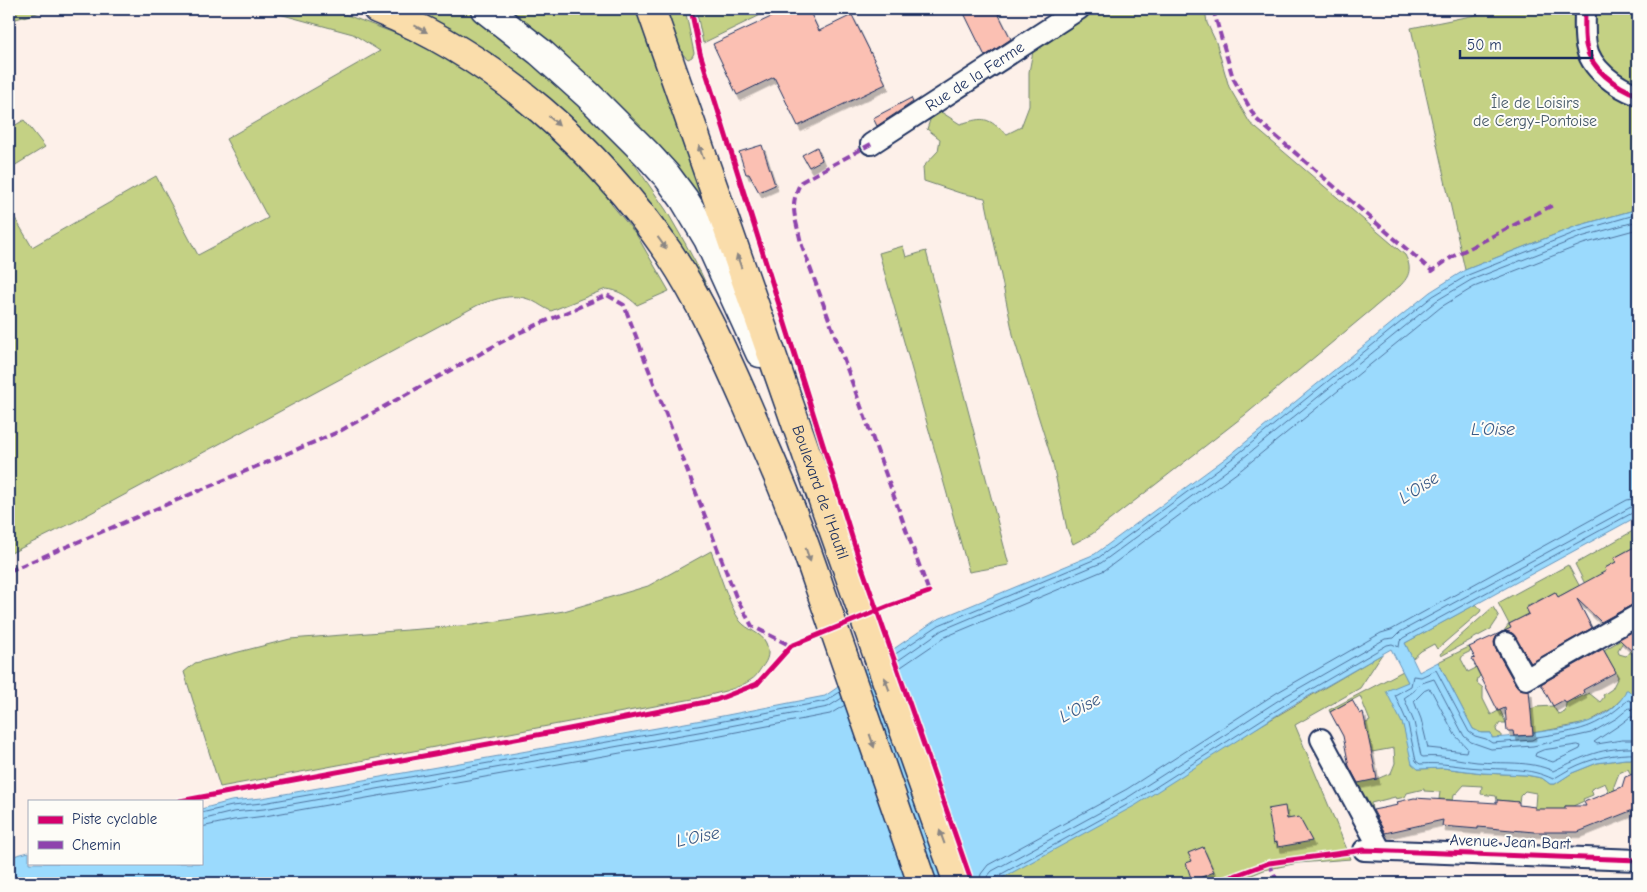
<svg xmlns="http://www.w3.org/2000/svg" width="1647" height="892" viewBox="0 0 1647 892" font-family="'Comic Neue',sans-serif">
  <style>
    .green { fill: #c4d184; stroke: #708071 }
    .water { fill: #9bdafd; stroke: #6896bd }
    .lines { fill: none; stroke-linecap: round; stroke-linejoin: round }
    .shore { stroke: #4e739e; stroke-width: 1 }
    .building { fill: #fbc0b3; stroke: #1b2f5e; filter: url(#shadow) }
    .street-casing { stroke: #1b2f5e; stroke-width: 24 }
    .secondary-casing { stroke: #1b2f5e; stroke-width: 31 }
    .primary-casing { stroke: #1b2f5e; stroke-width: 31 }
    .street { stroke: #fdfcf7; stroke-width: 20 }
    .secondary { stroke: #fdfcf7; stroke-width: 28 }
    .primary { stroke: #faddab; stroke-width: 28 }
    .quiet { stroke: #8e44ad; stroke-width: 4; stroke-dasharray: 8 4; stroke-linecap: butt }
    .cycleway-casing { stroke: #fdfcf7; stroke-width: 8 }
    .cycleway { stroke: #d6006c; stroke-width: 5 }
    .oneway { fill: #8a8684 }
    .labels { text-anchor: middle; dominant-baseline: central; stroke-width: 4; stroke-linejoin: round; paint-order: stroke }
    .street-label { font-size: 16px; fill: #1b2f5e; stroke: #fdfcf7 }
    .park-label { font-size: 16px; fill: #455868; stroke: #fdfcf7 }
    .water-label { font-size: 18px; font-style: italic; fill: #3b5a86; stroke: #fdfcf7 }
  </style>
  <defs>
    <filter id="shadow"><feDropShadow dx="3" dy="5.5" stdDeviation="0" flood-color="#0004"/></filter>
  </defs>
  <rect width="100%" height="100%" fill="#fdf0e9"/>
  <filter id="ink" filterUnits="userSpaceOnUse"><feTurbulence type="fractalNoise" baseFrequency=".02" numOctaves="2"/><feDisplacementMap in="SourceGraphic" scale="10" xChannelSelector="R" yChannelSelector="G"/><feConvolveMatrix kernelMatrix="1 2 1 2 8 2 1 2 1" color-interpolation-filters="sRGB"/></filter>
  <g filter="url(#ink)">
    <!-- green -->
    <g class="green">
      <path d="M9 9H51L9 21Z"/>
      <path d="M261 9H331L402 36 450 60 485 82 516 105 566 149 598 181 612 205 636 234 669 291 637 305C628 297 619 290 606 289L551 311C544 308 539 304 533 301 514 292 496 299 478 305L74 522 9 554V208L32 247 156 176 198 255 268 218 226 139 380 51 353 34Z"/>
      <path d="M406 9H466L547 73 616 141 636 166 666 210 685 243 701 273 718 310 715 312 653 215Z"/>
      <path d="M503 9H642L719 231Z"/>
      <path d="M666 9H685L694 53 692 57 688 59 681 53Z"/>
      <path d="M696 9H773L703 43Z"/>
      <path d="M1095 9H1205L1207 23 1216 42 1229 87 1250 123 1405 255C1412 268 1410 276 1400 286L1245 415 1092 534 1073 544 1067 529 1052 460 1014 339 985 198 960 193 924 181 923 167 938 151 940 139 927 129 931 117 941 112 960 124C987 116 986 118 1007 134L1021 127 1029 106V72L1033 51Z"/>
      <path d="M1505 9H1638V209L1577 226 1465 270 1411 28Z"/>
      <path d="M24 120 45 147 9 169V129Z"/>
      <path d="M903 246 906 257 926 251 1009 565 969 572 879 253Z"/>
      <path d="M1638 528V545L1614 558 1616 562 1605 568 1606 571 1590 594 1575 564Z"/>
      <path d="M711 551C719 571 729 605 740 621 747 630 762 633 766 643 770 652 768 660 762 667 759 671 756 677 752 679 738 690 715 693 698 698L220 787 184 672 195 663 290 639 473 625 564 611 648 586Z"/>
      <path d="M1568 565 1585 596 1577 601 1571 590 1558 597 1555 592 1526 607 1529 614 1509 624 1516 638 1509 641 1504 631 1509 624 1498 603Z"/>
      <path d="M1476 604 1481 610 1480 612 1437 649 1434 644 1421 651 1412 659 1405 643Z"/>
      <path d="M1493 607 1499 617 1491 629 1441 656 1440 654Z"/>
      <path d="M1621 640 1623 642 1618 650 1619 654 1626 656 1631 650 1638 657V700L1633 695 1625 696 1611 709 1587 723 1533 733 1530 710 1536 707 1553 706 1558 714 1565 712 1566 703 1574 698 1575 700 1589 693 1600 702 1604 697 1603 695 1612 689 1618 677 1604 650Z"/>
      <path d="M1469 647 1471 651 1463 655 1461 659 1468 672 1476 668 1480 676 1478 678 1477 683 1483 688V699L1491 715 1500 710 1506 723H1500L1496 729 1497 732 1501 734V738H1492L1491 733H1481L1473 729 1438 662Z"/>
      <path d="M1382 654 1360 688 1295 725 1351 859 1298 863 1264 870 1232 883H993Z"/>
      <path d="M1403 671 1408 682 1396 707 1403 725 1418 769 1443 768 1483 773 1526 775 1542 778 1550 784H1555L1572 773 1597 763 1625 759H1637L1638 772 1631 775 1628 769 1619 773 1614 786 1615 790 1609 792 1605 783 1591 789 1593 795 1583 799 1584 801 1573 806H1565V809L1533 832 1536 793 1525 791 1520 796 1519 802 1497 800 1496 796 1481 794 1482 786 1464 785 1457 793 1454 794 1453 800 1439 799 1440 792 1424 791V789L1407 793 1405 797 1396 799 1395 797 1371 803 1372 810 1368 811 1354 783 1377 779 1391 773 1395 763 1394 748 1372 752 1364 724 1370 721 1360 696 1330 712 1329 710Z"/>
    </g>
    <!-- water -->
    <path class="water" d="M1638 209V516L1405 643 1419 672 1438 662 1473 729 1481 733H1491L1492 738 1533 735V733C1562 728 1592 727 1615 706 1620 701 1624 697 1626 690H1628L1638 700V759H1625L1597 763 1572 773 1555 784H1550L1542 778 1526 775 1483 773 1443 768 1418 769 1412 764 1403 725 1386 691 1408 682 1391 649 1288 708 1136 805 993 883H9V857L29 852V863H201V809L231 801 262 798 702 720 825 696 936 620 1095 554 1230 455 1430 292 1465 270 1577 226Z"/>
    <g class="lines">
      <!-- shore -->
      <g class="shore">
        <path d="M894 655 939 625 1098 558 1233 458 1433 296 1468 275 1579 231 1638 214"/>
        <path d="M896 662 942 630 1101 563 1237 463 1436 301 1471 280 1581 237 1638 221"/>
        <path d="M898 669 945 637 1105 570 1242 469 1441 307 1474 287 1583 244 1638 229"/>
        <path d="M1429 689 1431 690 1455 735 1467 748 1466 752 1428 748 1421 719 1414 701 1424 691Z"/>
        <path d="M1638 703 1628 700C1594 730 1581 730 1537 737L1532 740 1492 743 1486 739 1475 736 1469 732 1436 670 1421 677 1413 676 1411 686 1395 695 1408 724 1416 761 1420 764C1443 762 1459 767 1481 768 1508 770 1528 767 1553 779 1559 776 1564 772 1570 769 1591 758 1615 753 1638 754"/>
        <path d="M1638 709 1629 708 1617 718 1591 733 1533 746 1491 749 1471 742 1464 736 1434 679 1419 684 1414 691 1404 698 1414 722 1421 756 1423 757C1442 755 1459 760 1477 762 1503 764 1529 760 1553 771 1585 756 1601 747 1638 748"/>
        <path d="M1638 717H1630L1621 724 1594 742 1597 744 1622 740H1638"/>
        <path d="M1578 745 1581 746 1580 749 1553 762 1535 756 1536 753 1543 750Z"/>
        <path d="M201 813 232 806 263 803 703 725 826 701 840 692"/>
        <path d="M201 820 233 812 264 809 704 731 828 707 842 698"/>
        <path d="M201 827 234 820 265 816 705 738 830 714 845 705"/>
        <path d="M979 883 981 874 988 865 1127 789 1278 692 1381 633 1391 630 1627 500 1638 498"/>
        <path d="M986 883 987 877 992 871 1130 796 1282 698 1385 639 1394 638 1400 632 1631 507 1638 506"/>
        <path d="M993 883 996 877 1134 801 1286 704 1387 645 1392 644 1399 647 1400 641 1403 638 1634 512H1638"/>
      </g>
    </g>
    <!-- building -->
    <g class="building">
      <path d="M767 9H807L810 12 819 31 852 15 886 84 798 126 774 77 737 95 713 44 771 17Z"/>
      <path d="M962 9H996L1011 39 985 56Z"/>
      <path d="M911 98 913 102 877 126 873 118Z"/>
      <path d="M762 145 775 185 759 192 749 174H746L739 152Z"/>
      <path d="M817 147 822 160 809 167 802 155Z"/>
      <path d="M1638 545V603L1632 605 1601 622 1577 599 1592 628 1531 663 1512 633 1506 631 1501 632 1496 637 1494 642 1495 648 1516 685 1520 689 1529 690 1533 735 1514 736 1513 731H1507L1505 708 1498 711 1472 659 1475 658 1469 647 1511 628 1509 624 1529 614 1526 608 1555 592 1558 597 1606 571 1605 568 1616 562 1614 558Z"/>
      <path d="M1638 629V657L1619 639Z"/>
      <path d="M1603 649 1616 672 1583 690 1584 693 1566 703 1564 700 1553 706 1541 684Z"/>
      <path d="M1352 700 1360 714 1363 712 1377 779 1358 783 1349 766 1343 736 1330 712Z"/>
      <path d="M1638 772V808L1578 832H1534L1478 827V829L1442 826 1443 820 1385 833 1373 810 1398 805 1397 802 1414 798 1497 803V800L1519 802V805L1535 807V809H1565V806H1586L1584 802 1622 787 1625 777Z"/>
      <path d="M1285 806 1287 819 1299 817 1312 841 1278 847 1277 842 1274 843 1268 809Z"/>
      <path d="M1203 847 1214 872 1192 881 1186 863 1192 861 1188 853Z"/>
    </g>
    <g class="lines">
      <defs>
        <g id="street">
          <path d="M1585 9C1585 20 1584 33 1586 45 1590 69 1616 87 1638 95"/>
          <path id="s1" d="M871 144 1079 9"/>
          <path d="M1506 643 1526 679 1638 615"/>
          <path d="M1321 739 1380 849"/>
          <path d="M1364 850 1638 860"/>
        </g>
        <path id="secondary" d="M485 9 540 52 588 95 647 154 667 176 684 199 708 239 760 353"/>
        <g id="primary">
          <path d="M377 9C496 57 597 148 669 253 701 301 724 353 747 405 762 440 778 474 791 509 803 538 813 569 824 600 857 694 889 789 922 883"/>
          <path id="s2" d="M651 9 807 455 958 883"/>
        </g>
      </defs>
      <!-- street casing -->
      <use href="#street" class="street-casing"/>
      <!-- secondary casing -->
      <use href="#secondary" class="secondary-casing"/>
      <!-- primary casing -->
      <use href="#primary" class="primary-casing"/>
      <!-- street -->
      <use href="#street" class="street"/>
      <!-- secondary -->
      <use href="#secondary" class="secondary"/>
      <!-- primary -->
      <use href="#primary" class="primary"/>
      <!-- quiet -->
      <g class="quiet">
        <path d="M1213 9 1233 78 1256 119 1432 271 1452 257 1555 204"/>
        <path d="M871 144 801 182C788 206 796 218 801 243L929 592"/>
        <path d="M9 571 338 432 516 334 607 295 624 305 736 597 752 626 791 646"/>
        <path d="M1269 863 1278 883"/>
      </g>
      <defs>
        <g id="cycleway">
          <path d="M691 9 700 53 857 553 972 883"/>
          <path d="M1585 9C1585 20 1584 33 1586 45 1590 69 1616 87 1638 95"/>
          <path d="M180 801 564 730 716 700 757 684 791 646 889 606 929 592"/>
          <path d="M1215 883 1269 863 1364 850 1638 860"/>
        </g>
      </defs>
      <!-- cycleway casing -->
      <use href="#cycleway" class="cycleway-casing"/>
      <!-- cycleway -->
      <use href="#cycleway" class="cycleway"/>
    </g>
    <!-- one-way arrows -->
    <defs><path id="oneway-solid" d="M-6-.8H1V-3.2L6.5 0L1 3.2V.8H-6Z" transform="scale(1.25)"/></defs>
    <g class="oneway">
      <use href="#oneway-solid" transform="translate(421 29) rotate(29)"/>
      <use href="#oneway-solid" transform="translate(554 121) rotate(42)"/>
      <use href="#oneway-solid" transform="translate(701 152) rotate(-109)"/>
      <use href="#oneway-solid" transform="translate(662 243) rotate(54)"/>
      <use href="#oneway-solid" transform="translate(739 261) rotate(-109)"/>
      <use href="#oneway-solid" transform="translate(808 555) rotate(71)"/>
      <use href="#oneway-solid" transform="translate(887 684) rotate(-110)"/>
      <use href="#oneway-solid" transform="translate(872 741) rotate(71)"/>
      <use href="#oneway-solid" transform="translate(942 837) rotate(-110)"/>
    </g>
  </g>
  <g class="labels">
    <!-- street labels -->
    <g class="street-label">
      <text stroke="none"><textPath href="#s1" startOffset="124">Rue de la Ferme</textPath></text>
      <text stroke="none"><textPath href="#s2" startOffset="512">Boulevard de l'Hautil</textPath></text>
      <text transform="translate(1510 842) rotate(2)">Avenue Jean Bart</text>
    </g>
    <!-- park labels -->
    <g class="park-label">
      <text x="1535" y="103">Île de Loisirs<tspan x="1535" dy="18">de Cergy-Pontoise</tspan></text>
    </g>
    <!-- water labels -->
    <g class="water-label">
      <text x="1493" y="429">L’Oise</text>
      <text transform="translate(1419 488) rotate(-33)">L'Oise</text>
      <text transform="translate(1080 708) rotate(-27)">L'Oise</text>
      <text transform="translate(698 837) rotate(-12)">L'Oise</text>
    </g>
  </g>
  <!-- margin -->
  <rect width="1647" height="892" fill="none" stroke="#fdfcf7" stroke-width="30"/>
  <rect x="15" y="15" width="1617" height="862" fill="none" stroke="#1b2f5e" stroke-width="2" filter="url(#ink)"/>
  <!-- legend -->
  <rect x="28" y="800" width="175" height="65" fill="#fdfcf7" stroke="#a3aaba"/>
  <rect x="38" y="816" width="25" height="8" fill="#d6006c" stroke="#a3aaba"/>
  <text x="72" y="824" font-size="15" fill="#1b2f5e">Piste cyclable</text>
  <rect x="38" y="841" width="25" height="8" fill="#8e44ad" stroke="#a3aaba"/>
  <text x="72" y="850" font-size="15" fill="#1b2f5e">Chemin</text>
  <!-- scale -->
  <path d="M1460 50v8h132v-8" fill="none" stroke="#1b2f5e" stroke-width="2.5"/>
  <text x="1467" y="50" font-size="15" fill="#1b2f5e" stroke="#fdfcf7" stroke-width="4" paint-order="stroke">50 m</text>
</svg>
